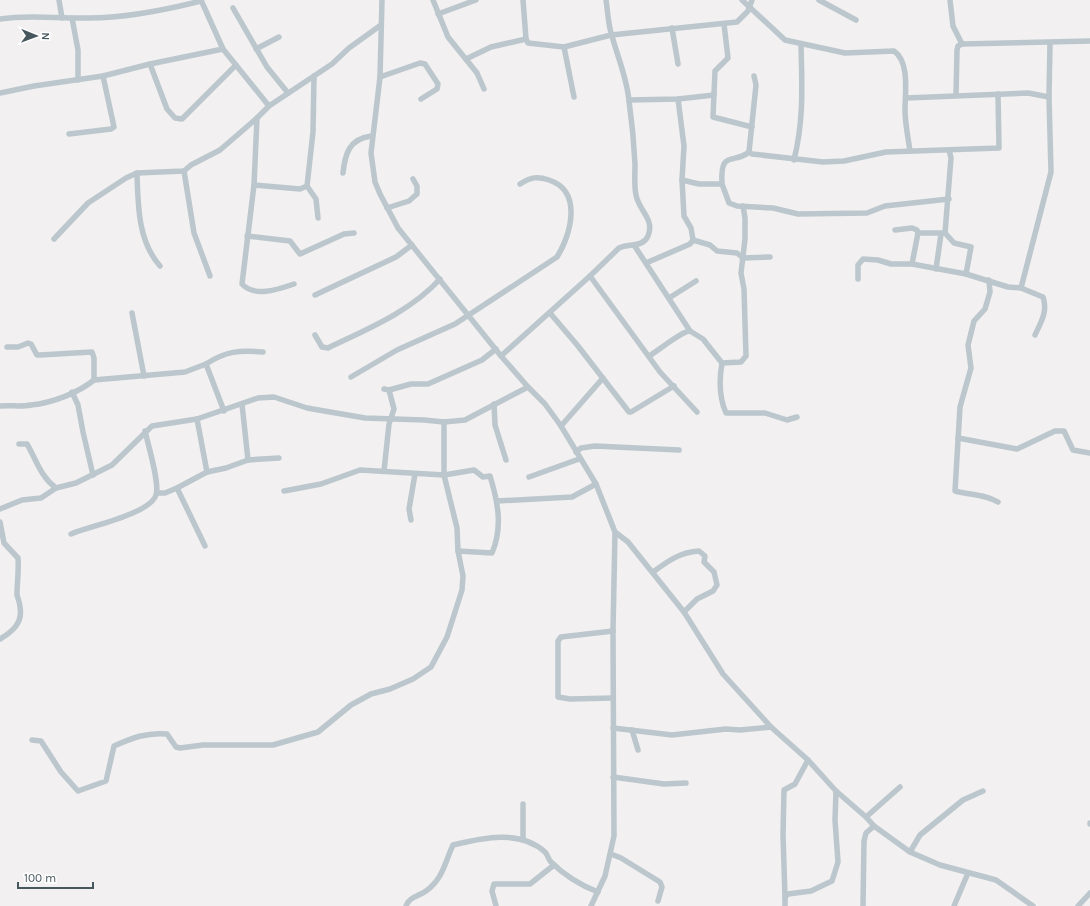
<svg xmlns="http://www.w3.org/2000/svg" width="1090" height="906" viewBox="0 0 1090 906" font-family="Karla,sans-serif">
  <style>
    .lines { fill: none; stroke-linecap: round; stroke-linejoin: round }
    .minor { stroke: #bbc7cd; stroke-width: 5.5 }
  </style>
  <rect width="100%" height="100%" fill="#f2f0f0"/>
  <g class="lines">
    <!-- minor -->
    <g class="minor">
      <path d="M59 0 62 18"/>
      <path d="M201 0 223 49 269 106"/>
      <path d="M382 0 380 77 371 153 375 182 380 194 398 228 501 356 528 387 545 404 561 426 596 484 615 532 613 631 614 836 605 876 591 906"/>
      <path d="M433 0 448 37 477 73 484 89"/>
      <path d="M523 0 526 39 528 43 564 47 611 35 737 22 748 11 752 0"/>
      <path d="M742 0 785 40 845 53 894 51C910 62 905 93 905 110 905 123 908 137 910 151"/>
      <path d="M819 0 856 20"/>
      <path d="M950 0 953 26 962 44"/>
      <path d="M233 8 267 67 288 93"/>
      <path d="M438 14 476 0"/>
      <path d="M72 18 78 50V80"/>
      <path d="M0 19C29 14 60 19 89 18 127 18 165 10 201 1"/>
      <path d="M724 24 728 58 715 71 713 117 752 127"/>
      <path d="M672 28 678 64"/>
      <path d="M564 47 574 97"/>
      <path d="M256 49 279 37"/>
      <path d="M466 59 491 47 526 39"/>
      <path d="M150 64 167 109 175 118 182 119 236 65"/>
      <path d="M754 76 756 85 749 152 752 154 823 162 844 161 886 152 999 148 998 94"/>
      <path d="M380 77 420 63 425 64 438 84 437 89 421 99"/>
      <path d="M0 93 34 86 103 76 150 64 223 49"/>
      <path d="M956 95 957 50 958 46 962 44 1090 41"/>
      <path d="M906 98 1028 93 1049 97"/>
      <path d="M629 100 678 99 714 95"/>
      <path d="M257 118 254 185 242 284C255 298 279 289 294 284"/>
      <path d="M69 134 111 129 114 127 103 76"/>
      <path d="M794 160C804 119 802 86 801 45"/>
      <path d="M184 171 194 233 210 276"/>
      <path d="M137 173C138 206 138 241 160 266"/>
      <path d="M343 173C345 154 349 139 371 136"/>
      <path d="M682 180 699 184H722L729 203 737 206 773 208 798 214 867 213 885 206 949 199"/>
      <path d="M722 184C720 149 733 165 749 152"/>
      <path d="M254 185 300 189 307 186 313 132 314 76"/>
      <path d="M307 186 316 199 318 218"/>
      <path d="M387 208 409 201 417 194V186L413 179"/>
      <path d="M895 230 912 228 917 230 918 233 912 264"/>
      <path d="M918 233H945L951 158 949 150"/>
      <path d="M945 233 954 243 971 247 966 274"/>
      <path d="M247 236 290 241 300 254 344 234 354 233"/>
      <path d="M54 239 88 203 126 178 137 173 184 171 191 165 220 150 257 118 269 106 332 64 349 48 381 25"/>
      <path d="M693 240 710 245 717 251 737 253 743 258 770 257"/>
      <path d="M634 245 690 331 703 339 722 363C719 380 719 397 726 413H765L787 420 797 417"/>
      <path d="M646 263 690 244 693 240 691 228 684 216 682 180 684 146 678 99"/>
      <path d="M936 269 941 234"/>
      <path d="M590 276 660 372 697 412"/>
      <path d="M858 279V265L863 259 878 260 891 264H912L966 274 1008 287 1021 288 1043 297C1048 311 1041 322 1035 335"/>
      <path d="M989 280 990 292 985 309 974 321 968 345 971 368 960 407 955 491C970 495 985 494 998 502"/>
      <path d="M1021 288 1051 172 1049 97 1050 43"/>
      <path d="M315 295 396 257 412 245"/>
      <path d="M669 298 696 281"/>
      <path d="M132 313 144 376"/>
      <path d="M550 313 578 346 629 412H631L674 386"/>
      <path d="M315 335 322 347 328 348C367 329 410 312 440 279"/>
      <path d="M7 347H18L28 343 31 344 37 355H40L92 352 94 358V380"/>
      <path d="M501 356 590 276 619 248C628 243 643 248 648 236 655 219 639 211 636 195 634 186 635 174 635 164 634 143 632 122 629 101 627 78 618 58 612 36 608 25 608 12 606 0"/>
      <path d="M649 356C659 350 682 331 690 331"/>
      <path d="M722 363 741 362 746 356 744 289 741 273 745 239V218L743 206"/>
      <path d="M351 377 397 350 455 324 557 257C571 235 583 191 549 180 537 176 531 177 520 184"/>
      <path d="M384 389 389 390 411 384H428L482 360 496 349"/>
      <path d="M72 392 78 405 83 432 93 475"/>
      <path d="M242 404 248 460"/>
      <path d="M494 404 495 425 506 460"/>
      <path d="M0 406C10 405 21 407 31 405 52 403 78 393 94 380L185 372 206 364"/>
      <path d="M224 411 206 364C226 351 239 350 263 352"/>
      <path d="M197 419 207 472"/>
      <path d="M561 426 603 378"/>
      <path d="M958 438 1017 449 1055 431H1064L1073 450 1090 453"/>
      <path d="M19 444H27C36 459 40 476 56 488"/>
      <path d="M576 452 581 448 595 446 679 450"/>
      <path d="M384 471 389 424 394 409 389 390"/>
      <path d="M529 477 579 459"/>
      <path d="M177 488 205 546"/>
      <path d="M284 491 321 484 360 470 444 475 474 470 483 477 490 476C498 502 503 527 492 553L458 551"/>
      <path d="M157 493H165L177 488 207 472 226 468 248 460 279 458"/>
      <path d="M497 501 572 497 596 484"/>
      <path d="M0 509 22 500 41 498 56 488 76 483 112 465 152 426 197 419 258 398 274 397 307 408 365 418 424 420 444 422 465 420 528 387"/>
      <path d="M411 520 409 509 415 474"/>
      <path d="M0 522 4 543 18 558C19 570 17 583 17 595 18 599 20 603 20 607 23 623 12 632 0 639"/>
      <path d="M615 532 628 542 684 612 723 674 771 727 808 760 836 791 866 817 874 826 910 852 940 865 996 880 1033 906"/>
      <path d="M71 534C90 526 150 514 156 495 160 484 148 444 145 431"/>
      <path d="M653 572C668 561 680 552 699 551L705 556 704 562 714 572 717 585 713 591 697 599 684 612"/>
      <path d="M613 698 570 699 558 697V641L561 637 613 631"/>
      <path d="M613 728 672 735 726 729 740 730 771 727"/>
      <path d="M632 730 638 750"/>
      <path d="M32 740 41 741 61 772 78 791 106 781 114 746C132 738 147 732 167 734L176 747 180 748 203 745H273L318 732 351 705 371 694 390 689 413 679 431 667 447 637 462 590 463 576 458 551 457 528 444 475V422"/>
      <path d="M613 777 664 784 686 783"/>
      <path d="M523 804V839"/>
      <path d="M866 817 900 787"/>
      <path d="M1090 823V824"/>
      <path d="M910 852 920 835 963 800 983 791"/>
      <path d="M611 854 621 858 660 882 662 887 658 901"/>
      <path d="M785 897 783 835 784 790 795 784 808 760"/>
      <path d="M406 906C409 897 419 896 426 891 443 879 445 862 453 845 482 838 520 829 545 852 548 855 548 859 551 862 565 876 580 885 598 892"/>
      <path d="M496 906 492 891 494 884H530L554 865"/>
      <path d="M785 906V897L788 894 811 891 832 881 838 862 835 820 836 791"/>
      <path d="M863 906 864 841 866 833 874 826"/>
      <path d="M954 906 968 873"/>
      <path d="M1078 906 1090 893"/>
    </g>
  </g>
  <!-- north arrow -->
  <g transform="translate(36 36) rotate(91)" stroke="#ffffff" stroke-width="3" paint-order="stroke">
  <path d="M0-3L7 15L0 10L-7 15Z" fill="#47575e"/>
  <text y="-6" font-size="11" font-weight="bold" text-anchor="middle" fill="#47575e">N</text>
  </g>
  <!-- scale -->
  <path d="M18 882v6h75v-6" fill="none" stroke="#47575e" stroke-width="2"/>
  <text x="24" y="882" font-size="12" fill="#47575e" stroke="#ffffff" stroke-width="3" paint-order="stroke">100 m</text>
</svg>
